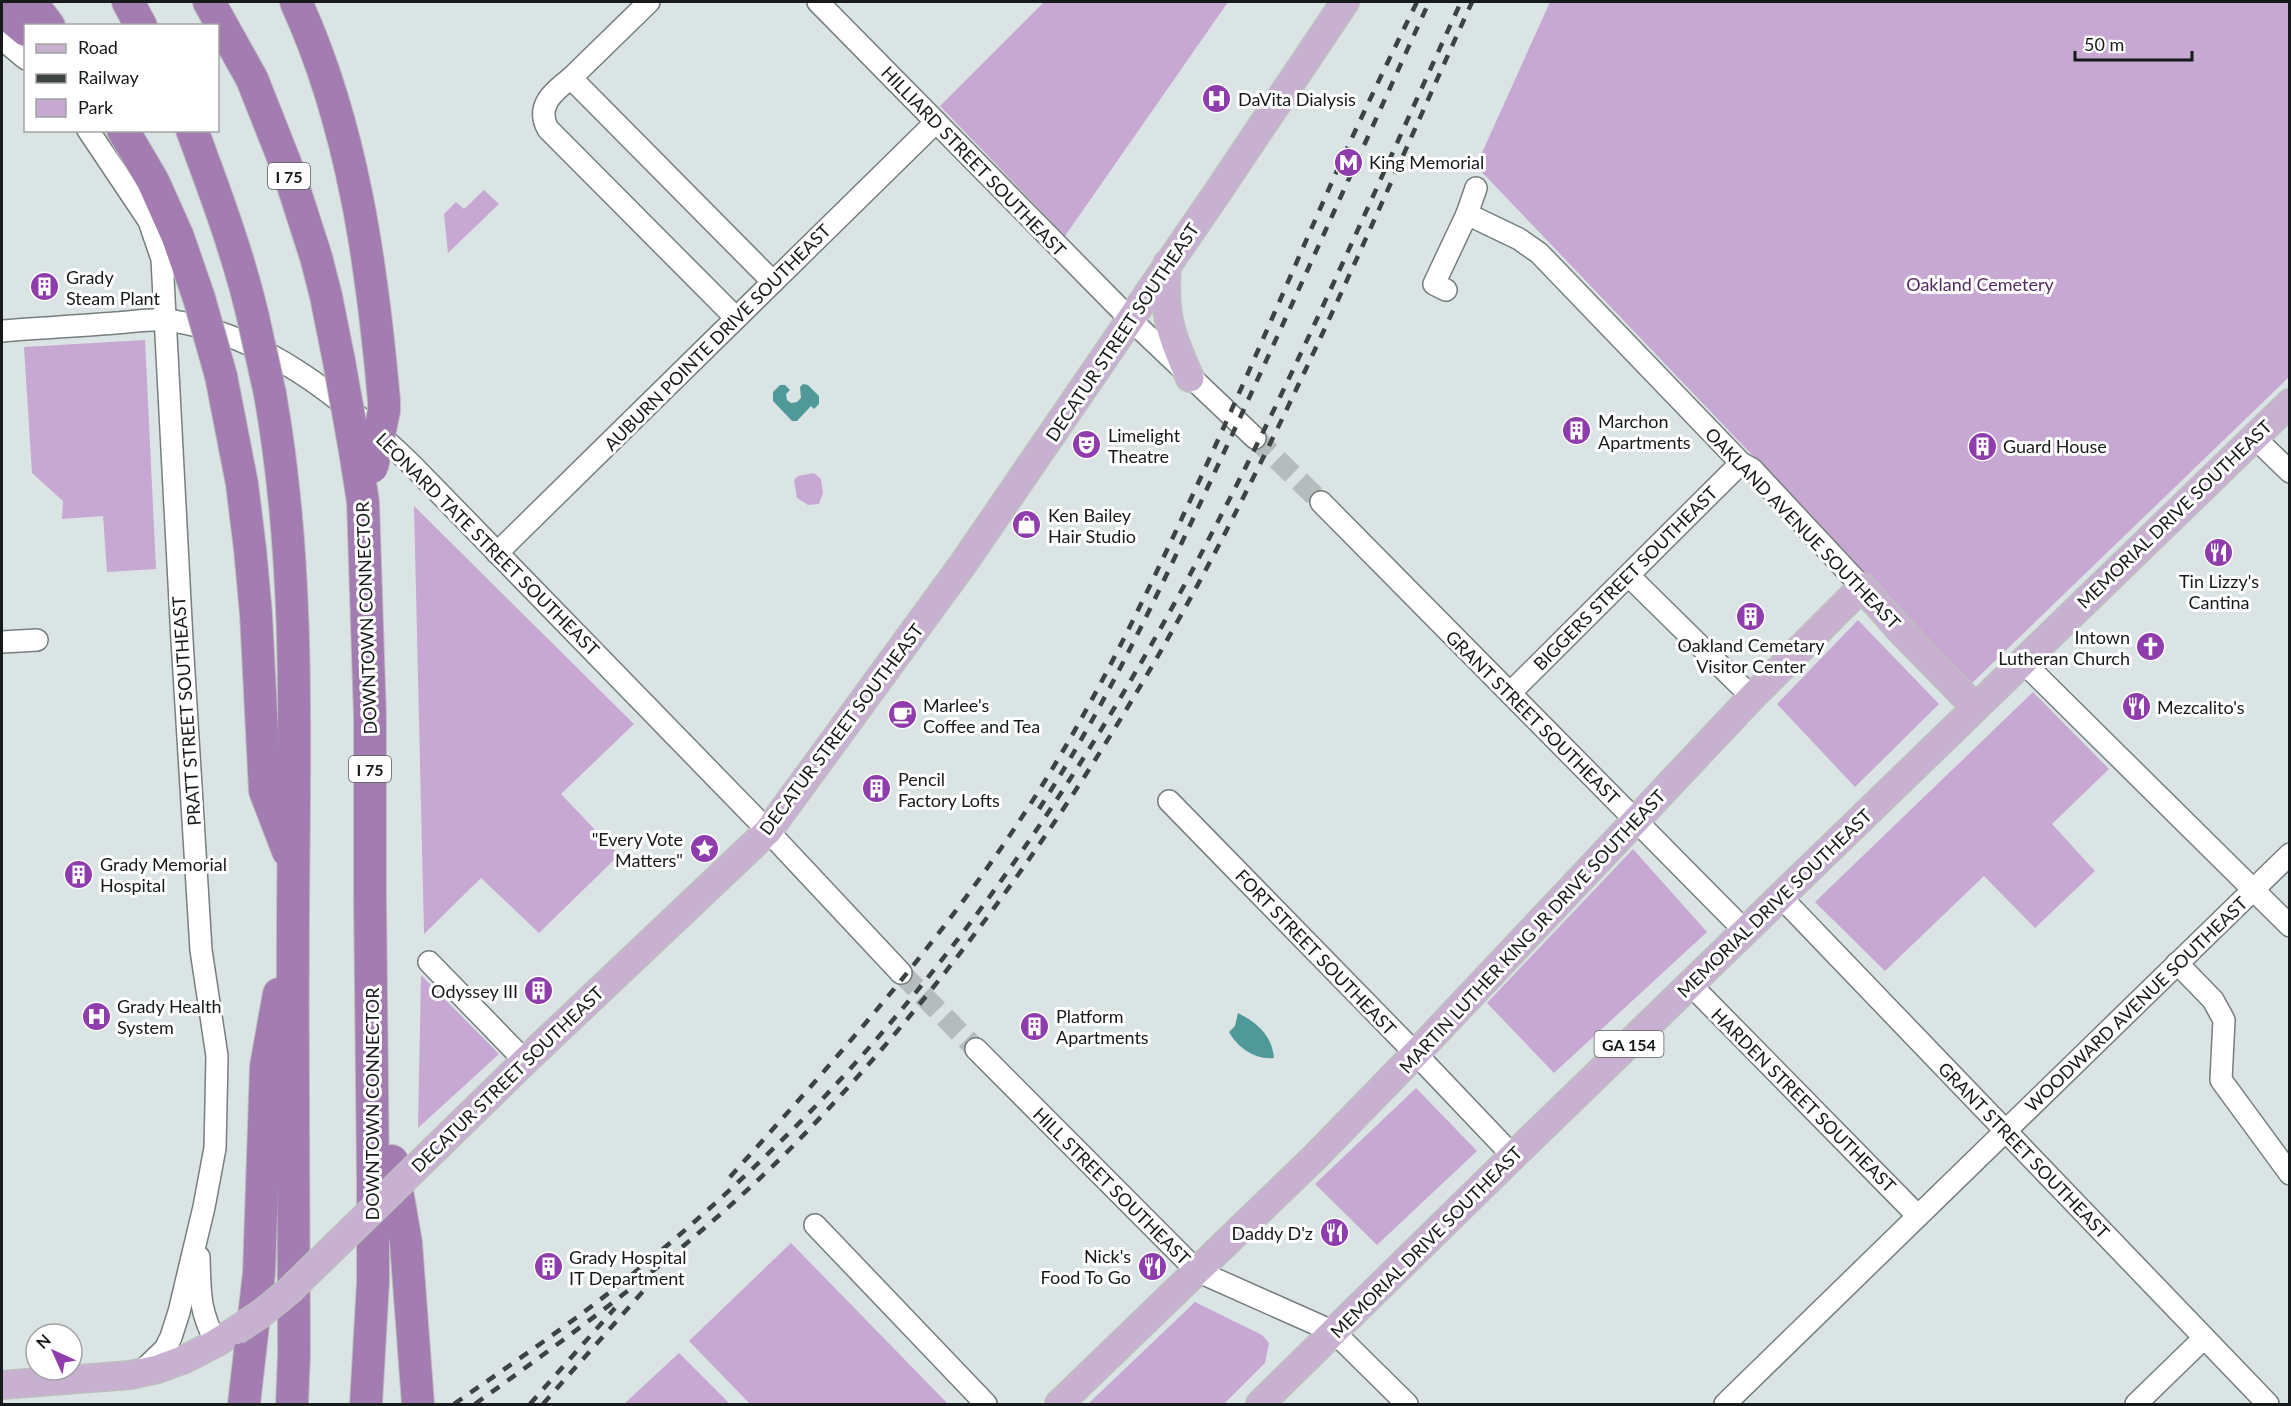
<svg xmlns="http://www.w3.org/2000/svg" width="2291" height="1406" viewBox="0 0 2291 1406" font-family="Lato,sans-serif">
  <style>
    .green { fill: #c7a8d3 }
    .water { fill: #4f9a99 }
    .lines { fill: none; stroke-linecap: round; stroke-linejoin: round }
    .minor-tunnel { stroke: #b4bcbc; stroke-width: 21; stroke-dasharray: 21 10; stroke-linecap: butt }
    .minor-casing { stroke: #767e7e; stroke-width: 24 }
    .major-casing { stroke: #bebfbf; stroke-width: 30 }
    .highway-casing { stroke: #bebfbf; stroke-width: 34 }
    .minor { stroke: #fff; stroke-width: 21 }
    .major { stroke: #c8b0d1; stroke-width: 27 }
    .highway { stroke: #a37cb2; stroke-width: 32 }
    .rail { stroke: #3d4242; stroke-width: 4.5; stroke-dasharray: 10 10; stroke-linecap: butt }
    .major-bridge-casing { stroke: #bebfbf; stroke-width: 30; stroke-linecap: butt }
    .highway-bridge-casing { stroke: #bebfbf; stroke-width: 34; stroke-linecap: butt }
    .major-bridge { stroke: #c8b0d1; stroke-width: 27 }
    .highway-bridge { stroke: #a37cb2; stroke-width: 32 }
    .labels { text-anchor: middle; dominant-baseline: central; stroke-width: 6; stroke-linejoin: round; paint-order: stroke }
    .shield { fill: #fff; stroke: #5d5f5f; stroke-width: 1.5 }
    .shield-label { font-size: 16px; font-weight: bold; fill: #171a1a }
    .poi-label { font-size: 18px; fill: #171a1a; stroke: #fff; text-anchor: start }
    .street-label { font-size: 18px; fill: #171a1a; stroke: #fff }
    .park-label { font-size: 18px; fill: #552b64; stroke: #fff }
  </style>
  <rect width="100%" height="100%" fill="#dbe4e4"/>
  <!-- green -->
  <g class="green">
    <path d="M1044 2H1228L1065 236 940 106Z"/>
    <path d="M1550 2H2289V377L1971 684 1476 166Z"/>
    <path d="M484 190 499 204 448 253 444 214 456 202 464 209Z"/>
    <path d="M145 340 156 569 107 572 103 516 62 519 63 501 32 473 24 347Z"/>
    <path d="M814 473 821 479 823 493 819 504 808 505 797 498 794 480 798 476Z"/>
    <path d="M414 506 634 724 561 794 619 855 539 933 481 878 424 934Z"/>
    <path d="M1858 620 1939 704 1855 787 1777 704Z"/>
    <path d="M2033 692 2109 769 2052 824 2095 871 2035 928 1984 876 1885 971 1815 902Z"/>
    <path d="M1633 849 1707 932 1554 1073 1487 1003Z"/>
    <path d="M421 975 499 1054 418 1128Z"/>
    <path d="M1416 1088 1477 1151 1377 1245 1315 1184Z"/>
    <path d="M791 1243 948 1404H750L689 1341Z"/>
    <path d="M1195 1302 1262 1335 1269 1343 1265 1363 1224 1404H1088Z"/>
    <path d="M679 1353 730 1404H624Z"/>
  </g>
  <!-- water -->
  <g class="water">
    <path d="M803 384 808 385 819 396V404L814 409 811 406 797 421H792L773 401V392L780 385H785L790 390 786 394 787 400 791 403 797 402 801 398 800 387Z"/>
    <path d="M1238 1013C1258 1023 1272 1036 1274 1058 1255 1060 1238 1048 1229 1032L1235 1026Z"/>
  </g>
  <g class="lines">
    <!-- minor-tunnel -->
    <g class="minor-tunnel">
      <path d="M1255 438 1321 502"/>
      <path d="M901 973 976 1049"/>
    </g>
    <defs>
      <g id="minor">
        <path d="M818 2 1130 319 1255 438"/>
        <path d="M2 39 26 59"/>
        <path d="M571 78 649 2"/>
        <path d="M88 130 149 221 162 259 182 640 201 950 217 1056 216 1104 215 1148 204 1207 179 1312 171 1337 165 1349 141 1372"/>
        <path d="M1467 214 1519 239 1539 253 1741 463 1752 469 1862 587"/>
        <path d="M1446 290 1434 284 1467 214 1476 188"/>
        <path d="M736 318 548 129C535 106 554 91 571 78L773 282"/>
        <path d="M2 331C39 328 77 326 115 323 131 322 149 319 165 320 261 331 345 400 412 465L768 831 901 973"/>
        <path d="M2254 437 2290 472"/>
        <path d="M1321 502 1745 931"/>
        <path d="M497 553 936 122"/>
        <path d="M1629 576 1752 697"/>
        <path d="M2 642 37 640"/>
        <path d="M2022 661 2290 926"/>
        <path d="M1510 693 1741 463"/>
        <path d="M1169 801 1416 1054 1513 1156"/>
        <path d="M1780 896 2268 1404"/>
        <path d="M429 962 525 1061"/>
        <path d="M2177 963 2213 1000 2224 1020 2221 1080 2290 1174"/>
        <path d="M1690 984 1918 1216"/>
        <path d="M976 1049 1197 1271 1334 1332 1407 1404"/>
        <path d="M815 1225 986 1404"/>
        <path d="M199 1257C200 1294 199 1309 216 1343"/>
        <path d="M1725 1404 2290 854"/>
        <path d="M2136 1404 2204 1338"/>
      </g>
      <g id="major">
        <path d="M1167 264C1163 313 1170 334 1190 378"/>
        <path d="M436 1148 525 1061 768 831 963 564 1217 193 1345 2"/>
        <path d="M2 1385 130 1375 158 1369 185 1359 216 1343 235 1331"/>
        <path d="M1059 1404 1315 1157 1424 1045 1752 697 1862 587 1899 629 1975 707"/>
        <path d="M1260 1404 1513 1156 2290 403"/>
      </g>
      <g id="highway">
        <path d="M31 2 49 26"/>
        <path d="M128 2 141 26"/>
        <path d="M209 2 252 79 288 170 316 257 326 296 339 361"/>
        <path d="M296 2C353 127 372 265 384 401"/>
        <path d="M2 10 26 30"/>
        <path d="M123 130 153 181 178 237 199 298"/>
        <path d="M192 130C215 192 238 253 253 317"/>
        <path d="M221 376 242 484 250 549 256 614 265 791 288 851"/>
        <path d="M270 394C301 569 294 742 293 919 292 1064 294 1209 294 1354L292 1404"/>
        <path d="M355 451 363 502 370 717V897L373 1180V1282L366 1404"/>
        <path d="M392 1161 406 1243 418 1404"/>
        <path d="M244 1404 259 1273 266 1066 279 994"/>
      </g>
    </defs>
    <!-- minor casing -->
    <use href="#minor" class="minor-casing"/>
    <!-- major casing -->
    <use href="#major" class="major-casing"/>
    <!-- highway casing -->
    <use href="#highway" class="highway-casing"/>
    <!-- minor -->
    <use href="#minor" class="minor"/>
    <!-- major -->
    <use href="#major" class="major"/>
    <!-- highway -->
    <use href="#highway" class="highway"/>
    <!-- rail -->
    <g class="rail">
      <path d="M1039 809C1110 699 1164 581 1219 463 1290 310 1359 156 1429 2"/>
      <path d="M730 1177C842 1052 954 928 1043 784 1108 679 1160 566 1212 453 1256 357 1297 260 1340 164 1365 109 1391 55 1417 2"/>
      <path d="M454 1404C519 1359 585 1314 646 1263 702 1217 757 1166 808 1114 973 943 1105 740 1214 529 1304 357 1380 178 1461 2"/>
      <path d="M475 1404C584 1326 694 1245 789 1150 975 961 1125 733 1244 496 1326 334 1397 167 1472 2"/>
      <path d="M530 1404 615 1308"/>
      <path d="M543 1404 662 1270"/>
    </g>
    <defs>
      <path id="major-bridge" d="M235 1331 262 1313 290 1290 436 1148"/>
      <g id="highway-bridge">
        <path d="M199 298 221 376"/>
        <path d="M253 317 270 394"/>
        <path d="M339 361 355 451"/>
        <path d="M372 467 384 411V401"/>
      </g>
    </defs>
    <!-- major-bridge casing -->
    <use href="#major-bridge" class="major-bridge-casing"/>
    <!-- highway-bridge casing -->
    <use href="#highway-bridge" class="highway-bridge-casing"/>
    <!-- major-bridge -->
    <use href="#major-bridge" class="major-bridge"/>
    <!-- highway-bridge -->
    <use href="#highway-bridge" class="highway-bridge"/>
  </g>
  <!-- icons -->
  <defs>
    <symbol id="hospital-disc" viewBox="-11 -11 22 22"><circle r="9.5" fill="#8f3dac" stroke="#fff"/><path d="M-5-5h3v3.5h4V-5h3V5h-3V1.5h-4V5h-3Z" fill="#fff"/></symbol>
    <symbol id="metro-disc" viewBox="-11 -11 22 22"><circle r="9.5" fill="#8f3dac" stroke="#fff"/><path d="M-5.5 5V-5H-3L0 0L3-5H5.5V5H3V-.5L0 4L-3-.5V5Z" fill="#fff"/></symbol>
    <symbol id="building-disc" viewBox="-11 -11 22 22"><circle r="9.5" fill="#8f3dac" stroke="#fff"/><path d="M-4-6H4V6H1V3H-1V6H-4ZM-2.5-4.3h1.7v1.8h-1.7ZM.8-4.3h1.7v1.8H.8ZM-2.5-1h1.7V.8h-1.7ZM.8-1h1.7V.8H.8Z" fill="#fff"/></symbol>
    <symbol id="theatre-disc" viewBox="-11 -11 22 22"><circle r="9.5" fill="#8f3dac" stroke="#fff"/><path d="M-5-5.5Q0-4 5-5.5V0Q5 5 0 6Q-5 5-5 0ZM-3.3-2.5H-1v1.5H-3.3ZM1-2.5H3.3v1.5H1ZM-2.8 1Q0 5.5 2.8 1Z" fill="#fff"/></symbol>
    <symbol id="shop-disc" viewBox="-11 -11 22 22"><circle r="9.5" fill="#8f3dac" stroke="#fff"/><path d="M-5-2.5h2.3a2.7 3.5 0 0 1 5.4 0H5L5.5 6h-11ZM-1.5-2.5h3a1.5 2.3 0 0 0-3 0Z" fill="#fff"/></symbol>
    <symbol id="restaurant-disc" viewBox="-11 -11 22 22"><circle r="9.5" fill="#8f3dac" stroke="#fff"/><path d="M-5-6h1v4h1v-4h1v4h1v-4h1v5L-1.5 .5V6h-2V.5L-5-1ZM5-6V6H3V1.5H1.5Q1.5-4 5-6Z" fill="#fff"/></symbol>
    <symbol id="church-disc" viewBox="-11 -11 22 22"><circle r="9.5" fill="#8f3dac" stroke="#fff"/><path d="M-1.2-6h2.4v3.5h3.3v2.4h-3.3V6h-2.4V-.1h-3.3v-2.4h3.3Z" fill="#fff"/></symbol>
    <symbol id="cafe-disc" viewBox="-11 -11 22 22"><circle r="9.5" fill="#8f3dac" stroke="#fff"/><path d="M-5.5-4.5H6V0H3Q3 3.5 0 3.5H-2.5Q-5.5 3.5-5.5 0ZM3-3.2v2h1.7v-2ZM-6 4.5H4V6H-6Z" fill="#fff"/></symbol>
    <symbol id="sight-disc" viewBox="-11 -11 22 22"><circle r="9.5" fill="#8f3dac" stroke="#fff"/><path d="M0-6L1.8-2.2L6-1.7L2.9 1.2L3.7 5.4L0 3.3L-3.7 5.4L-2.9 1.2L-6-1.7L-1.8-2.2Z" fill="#fff"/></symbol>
  </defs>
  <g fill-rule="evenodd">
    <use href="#hospital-disc" x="1200" y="82" width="33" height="33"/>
    <use href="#metro-disc" x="1332" y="146" width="33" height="33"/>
    <use href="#building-disc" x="28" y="270" width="33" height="33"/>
    <use href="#building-disc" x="1560" y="414" width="33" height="33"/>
    <use href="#theatre-disc" x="1070" y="428" width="33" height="33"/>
    <use href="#building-disc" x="1966" y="430" width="33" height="33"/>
    <use href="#shop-disc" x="1010" y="508" width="33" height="33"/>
    <use href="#restaurant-disc" x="2202" y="536" width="33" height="33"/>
    <use href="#building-disc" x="1734" y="600" width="33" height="33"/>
    <use href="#church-disc" x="2134" y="630" width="33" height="33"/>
    <use href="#restaurant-disc" x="2120" y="690" width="33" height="33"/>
    <use href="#cafe-disc" x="886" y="698" width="33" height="33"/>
    <use href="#building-disc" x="860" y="772" width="33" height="33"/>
    <use href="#sight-disc" x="688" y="832" width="33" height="33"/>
    <use href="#building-disc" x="62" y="858" width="33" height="33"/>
    <use href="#building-disc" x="522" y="974" width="33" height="33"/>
    <use href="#hospital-disc" x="80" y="1000" width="33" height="33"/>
    <use href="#building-disc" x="1018" y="1010" width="33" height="33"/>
    <use href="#restaurant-disc" x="1318" y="1216" width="33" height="33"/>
    <use href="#restaurant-disc" x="1136" y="1250" width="33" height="33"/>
    <use href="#building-disc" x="532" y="1250" width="33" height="33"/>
  </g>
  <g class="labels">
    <!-- shield labels -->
    <g class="shield">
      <rect x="268" y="163" width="42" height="26" rx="4.5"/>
      <rect x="349" y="756" width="42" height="26" rx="4.5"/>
      <rect x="1594.5" y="1031" width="69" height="26" rx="4.5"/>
    </g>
    <g class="shield-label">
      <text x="289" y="176">I 75</text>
      <text x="370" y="769">I 75</text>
      <text x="1629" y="1044">GA 154</text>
    </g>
    <!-- poi labels -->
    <g class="poi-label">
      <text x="1238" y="99">DaVita Dialysis</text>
      <text x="1369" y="162">King Memorial</text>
      <text x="66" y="277">Grady<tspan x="66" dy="21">Steam Plant</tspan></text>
      <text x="1598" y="421">Marchon<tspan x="1598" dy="21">Apartments</tspan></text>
      <text x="1108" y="435">Limelight<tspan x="1108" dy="21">Theatre</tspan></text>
      <text x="2003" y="446">Guard House</text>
      <text x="1048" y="515">Ken Bailey<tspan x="1048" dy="21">Hair Studio</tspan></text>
      <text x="2219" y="581" text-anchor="middle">Tin Lizzy's<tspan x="2219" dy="21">Cantina</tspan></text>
      <text x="2130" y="637" text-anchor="end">Intown<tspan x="2130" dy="21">Lutheran Church</tspan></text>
      <text x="1751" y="645" text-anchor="middle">Oakland Cemetary<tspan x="1751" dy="21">Visitor Center</tspan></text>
      <text x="923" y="705">Marlee's<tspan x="923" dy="21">Coffee and Tea</tspan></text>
      <text x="2157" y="707">Mezcalito's</text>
      <text x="898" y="779">Pencil<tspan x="898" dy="21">Factory Lofts</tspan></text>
      <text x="683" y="839" text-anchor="end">"Every Vote<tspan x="683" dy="21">Matters"</tspan></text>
      <text x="100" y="864">Grady Memorial<tspan x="100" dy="21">Hospital</tspan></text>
      <text x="518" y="991" text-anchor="end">Odyssey III</text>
      <text x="117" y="1006">Grady Health<tspan x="117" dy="21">System</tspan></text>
      <text x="1056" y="1016">Platform<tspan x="1056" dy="21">Apartments</tspan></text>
      <text x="1313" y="1233" text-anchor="end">Daddy D'z</text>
      <text x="1131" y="1256" text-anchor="end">Nick's<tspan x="1131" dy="21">Food To Go</tspan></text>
      <text x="569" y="1257">Grady Hospital<tspan x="569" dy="21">IT Department</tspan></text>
    </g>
    <!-- street labels -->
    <g class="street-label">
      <text transform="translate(974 161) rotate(46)">HILLIARD STREET SOUTHEAST</text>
      <text transform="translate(1122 332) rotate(-56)">DECATUR STREET SOUTHEAST</text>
      <text transform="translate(717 337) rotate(-45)">AUBURN POINTE DRIVE SOUTHEAST</text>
      <text transform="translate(2174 514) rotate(-44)">MEMORIAL DRIVE SOUTHEAST</text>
      <text transform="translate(1803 528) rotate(46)">OAKLAND AVENUE SOUTHEAST</text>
      <text transform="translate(488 544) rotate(45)">LEONARD TATE STREET SOUTHEAST</text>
      <text transform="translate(1625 578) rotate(-45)">BIGGERS STREET SOUTHEAST</text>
      <text transform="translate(366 618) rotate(-92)">DOWNTOWN CONNECTOR</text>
      <text transform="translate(186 711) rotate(-94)">PRATT STREET SOUTHEAST</text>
      <text transform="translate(1533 717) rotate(45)">GRANT STREET SOUTHEAST</text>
      <text transform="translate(841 729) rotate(-53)">DECATUR STREET SOUTHEAST</text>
      <text transform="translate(1774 903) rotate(-44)">MEMORIAL DRIVE SOUTHEAST</text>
      <text transform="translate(1532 931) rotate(-47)">MARTIN LUTHER KING JR DRIVE SOUTHEAST</text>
      <text transform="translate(1316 952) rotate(46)">FORT STREET SOUTHEAST</text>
      <text transform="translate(2136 1004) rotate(-44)">WOODWARD AVENUE SOUTHEAST</text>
      <text transform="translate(507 1079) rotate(-44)">DECATUR STREET SOUTHEAST</text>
      <text transform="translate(1804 1100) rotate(45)">HARDEN STREET SOUTHEAST</text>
      <text transform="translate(372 1104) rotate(-90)">DOWNTOWN CONNECTOR</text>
      <text transform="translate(2024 1150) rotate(46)">GRANT STREET SOUTHEAST</text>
      <text transform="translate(1112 1186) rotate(45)">HILL STREET SOUTHEAST</text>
      <text transform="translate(1426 1242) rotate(-45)">MEMORIAL DRIVE SOUTHEAST</text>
    </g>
    <!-- park labels -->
    <g class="park-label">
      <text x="1980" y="284">Oakland Cemetery</text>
    </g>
  </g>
  <!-- border -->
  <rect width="2291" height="1406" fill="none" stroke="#171a1a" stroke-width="6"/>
  <!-- legend -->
  <rect x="24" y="24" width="195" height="108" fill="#ffffff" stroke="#a2a3a3" stroke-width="1.5"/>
  <rect x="36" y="44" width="30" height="9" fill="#c8b0d1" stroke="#a2a3a3" stroke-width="1.5"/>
  <text x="78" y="54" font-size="18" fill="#171a1a">Road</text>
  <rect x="36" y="74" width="30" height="9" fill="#3d4242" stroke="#a2a3a3" stroke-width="1.5"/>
  <text x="78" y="84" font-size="18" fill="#171a1a">Railway</text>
  <rect x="36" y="99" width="30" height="18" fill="#c7a8d3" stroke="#a2a3a3" stroke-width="1.5"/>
  <text x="78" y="114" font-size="18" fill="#171a1a">Park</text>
  <!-- north arrow -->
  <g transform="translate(54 1352) rotate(315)"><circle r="28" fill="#ffffff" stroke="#a2a3a3" stroke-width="1.5"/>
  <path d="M0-4.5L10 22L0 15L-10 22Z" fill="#8f3dac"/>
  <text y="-9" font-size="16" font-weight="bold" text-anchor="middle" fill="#171a1a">N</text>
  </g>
  <!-- scale -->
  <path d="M2075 51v9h117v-9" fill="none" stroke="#171a1a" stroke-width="3"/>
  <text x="2084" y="51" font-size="18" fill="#171a1a" stroke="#ffffff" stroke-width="4.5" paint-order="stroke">50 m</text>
</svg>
